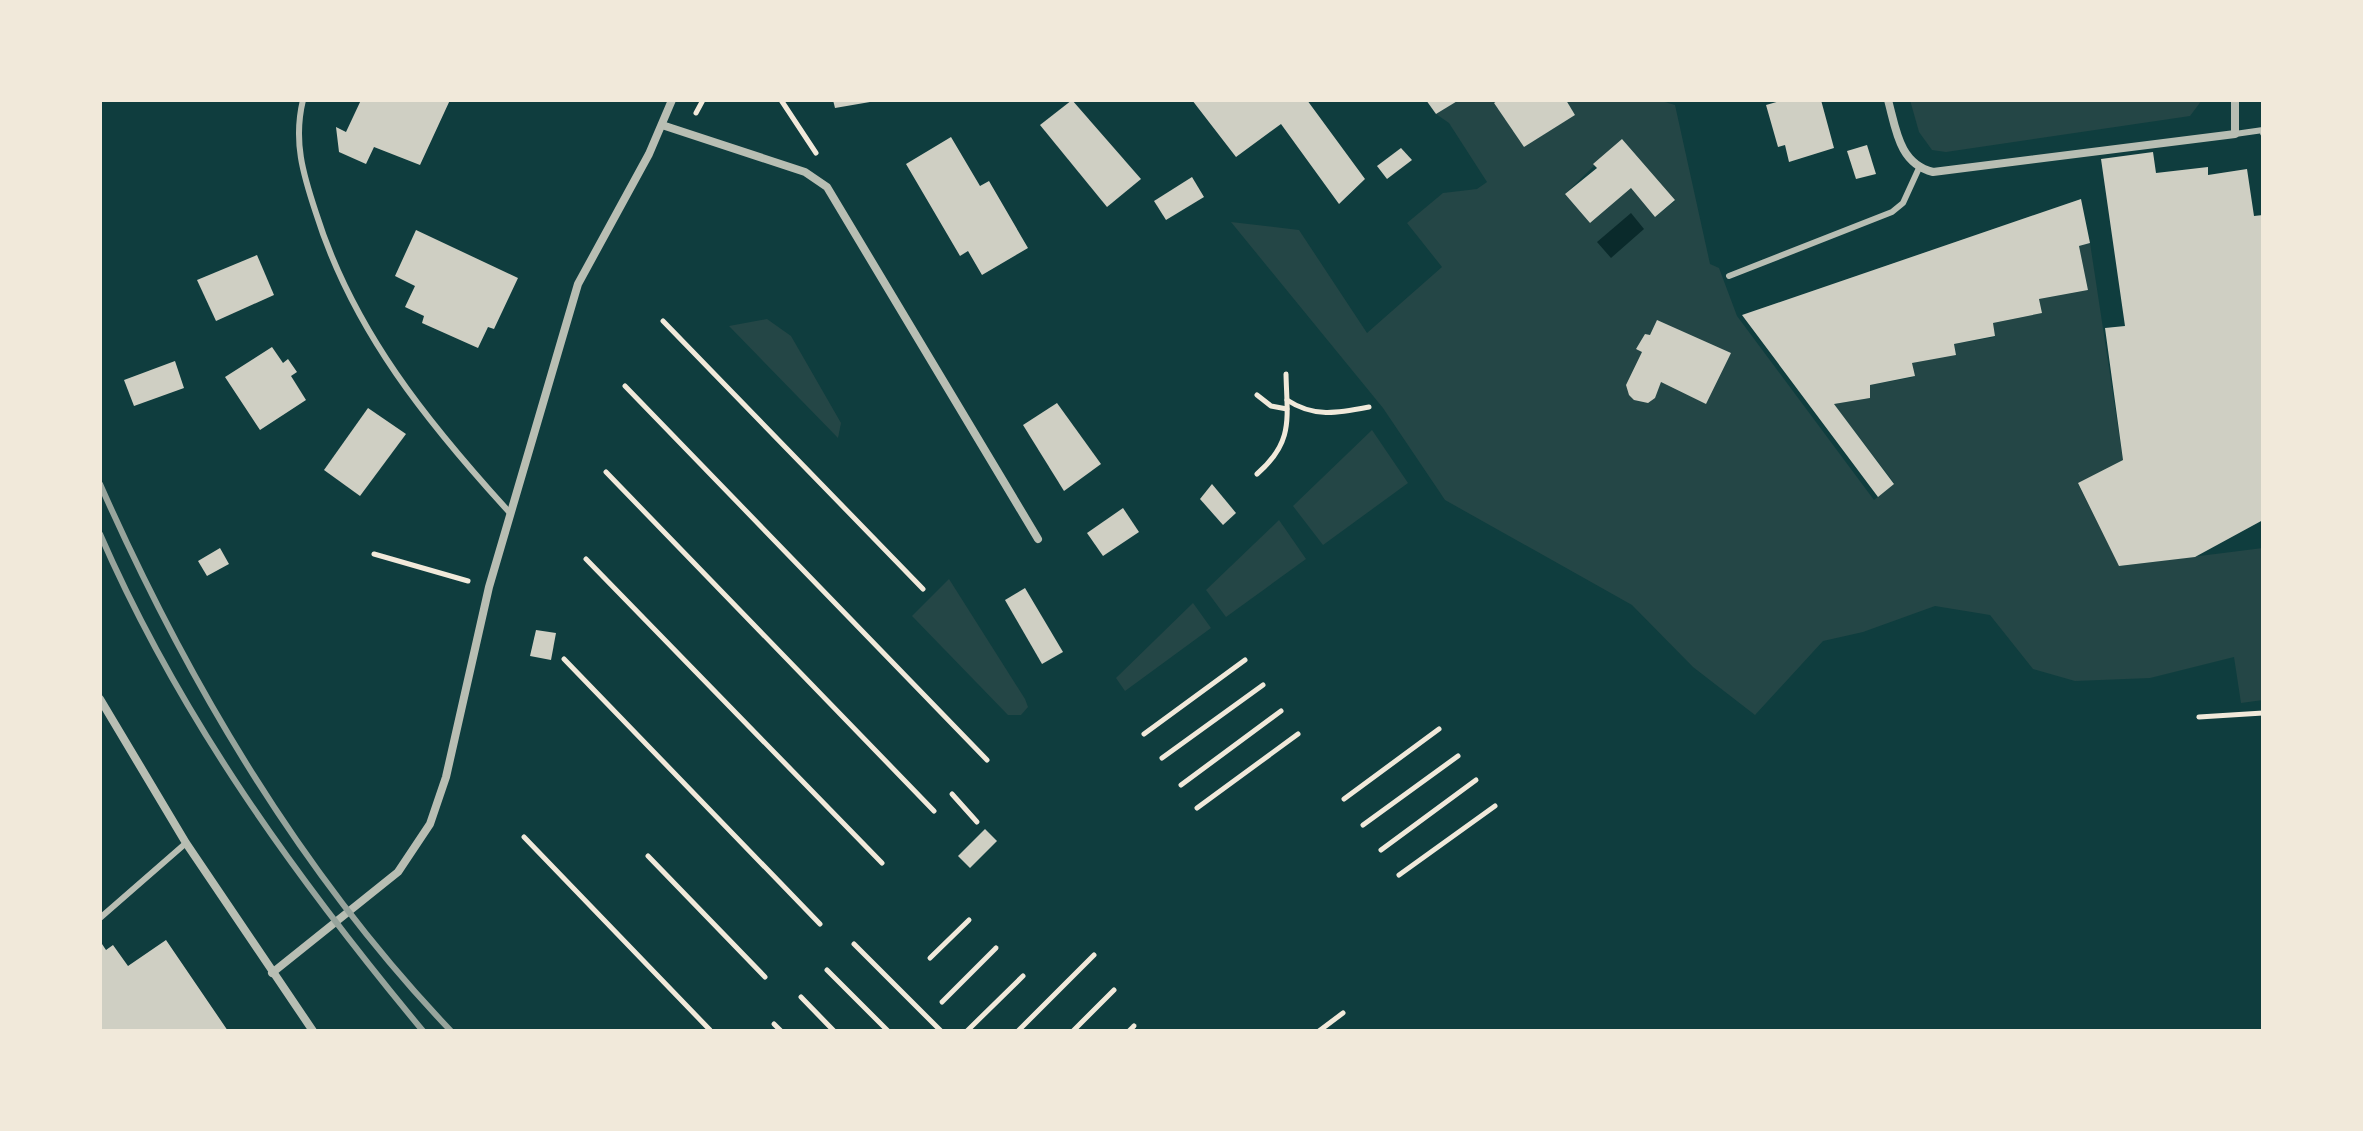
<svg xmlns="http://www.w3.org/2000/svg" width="2363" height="1131" viewBox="0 0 2363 1131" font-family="'Roboto Condensed',sans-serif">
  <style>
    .green { fill: #244646; fill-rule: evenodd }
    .water { fill: #0a2a2b }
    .building { fill: #cfcfc3 }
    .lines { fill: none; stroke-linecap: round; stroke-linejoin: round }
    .path { stroke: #f1e9da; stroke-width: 5 }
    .service { stroke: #b8beb3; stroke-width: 6 }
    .minor { stroke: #b8beb3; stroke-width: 8 }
    .rail { stroke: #97a49c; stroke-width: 6 }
  </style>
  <rect width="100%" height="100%" fill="#0f3d3e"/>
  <!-- green -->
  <g class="green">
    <path d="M1459 100H1498L1494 103 1524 147 1575 115 1566 100H1658L1675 105 1710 264 1719 268 1737 316 1874 500 1894 483 1834 404 1870 398V385L1914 377 1912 363 1956 354 1954 344 1995 337 1993 323 2042 313 2039 299 2088 290 2079 246 2090 243 2123 460 2078 484 2120 566 2263 548V700L2241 703 2234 657 2150 678 2075 681 2033 669 1990 615 1935 606 1863 632 1823 641 1755 715 1693 667 1632 605 1445 500 1383 408 1231 222 1299 230 1367 333 1442 267 1407 223 1443 193 1477 189 1487 182 1449 123 1436 114ZM1622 139 1675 201 1655 217 1631 188 1590 223 1565 194Z"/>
    <path d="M1910 100H2202L2190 116 1946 152 1932 150 1919 132Z"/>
    <path d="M767 319 791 336 841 423 838 438 729 326Z"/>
    <path d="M1372 430 1408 483 1323 545 1293 506Z"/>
    <path d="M1279 520 1306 559 1226 617 1206 590Z"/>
    <path d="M949 579 1025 699 1028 707 1021 715H1008L912 616Z"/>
    <path d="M1193 603 1211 628 1125 691 1116 678Z"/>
  </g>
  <!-- water -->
  <path class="water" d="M1631 213 1644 229 1611 258 1597 242Z"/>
  <!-- building -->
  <g class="building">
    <path d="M361 100H450L420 165 374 147 366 164 339 152 336 127 346 132Z"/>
    <path d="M833 100H870V102L835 108Z"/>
    <path d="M1072 100 1141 179 1107 207 1040 125Z"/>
    <path d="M1192 100H1307L1365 179 1339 204 1281 124 1236 157Z"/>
    <path d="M1426 100H1459L1436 114Z"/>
    <path d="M1498 100H1566L1575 115 1524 147 1494 103Z"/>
    <path d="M1784 100H1821L1834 148 1789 162 1785 145 1778 147 1766 105Z"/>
    <path d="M951 137 980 186 989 181 1028 248 982 275 968 251 960 256 906 164Z"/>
    <path d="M1622 139 1675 200 1655 217 1631 188 1590 223 1565 194 1597 168 1593 164Z"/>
    <path d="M1867 145 1876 174 1856 179 1847 151Z"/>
    <path d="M1401 148 1412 160 1387 179 1377 166Z"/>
    <path d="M2153 152 2156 173 2208 167V175L2247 169 2254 216 2263 215V520L2195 557 2119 566 2078 483 2123 460 2105 328 2125 326 2101 159Z"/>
    <path d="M1192 177 1204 197 1166 220 1154 201Z"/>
    <path d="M2081 199 2090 243 2079 246 2088 290 2039 299 2042 313 1993 323 1995 336 1954 344 1956 355 1912 363 1915 376 1870 385V398L1834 404 1894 484 1878 497 1742 315Z"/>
    <path d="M416 230 518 278 494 329 488 327 478 348 422 323 424 316 405 307 415 286 395 276Z"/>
    <path d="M257 255 274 295 216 321 197 280Z"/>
    <path d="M1657 320 1731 353 1706 404 1661 382 1655 398 1648 403 1634 400 1629 395 1626 385 1642 352 1636 349 1645 334 1650 335Z"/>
    <path d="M272 347 283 363 288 359 297 372 291 376 306 400 260 430 225 377Z"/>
    <path d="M175 361 184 388 134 406 124 380Z"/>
    <path d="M1057 403 1101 464 1064 491 1023 425Z"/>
    <path d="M368 408 406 434 360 496 324 470Z"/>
    <path d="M1212 484 1236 513 1223 525 1200 499Z"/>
    <path d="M1123 508 1139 532 1103 556 1087 533Z"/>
    <path d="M220 548 229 564 207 576 198 561Z"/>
    <path d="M1025 588 1063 652 1042 664 1005 600Z"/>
    <path d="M536 630 556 633 551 660 530 656Z"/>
    <path d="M985 829 997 841 970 868 958 856Z"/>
    <path d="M166 940 228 1031H101L100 941 106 950 113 945 128 966Z"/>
  </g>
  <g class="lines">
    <!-- path -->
    <g class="path">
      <path d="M781 100 816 153"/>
      <path d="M696 113 703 100"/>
      <path d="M663 321 923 589"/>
      <path d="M625 386 987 760"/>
      <path d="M1257 395 1271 406 1287 409"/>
      <path d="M1287 400C1314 418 1338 413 1369 407"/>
      <path d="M606 472 934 811"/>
      <path d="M1257 474C1294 442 1287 419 1286 374"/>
      <path d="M374 554 468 581"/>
      <path d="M586 559 882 863"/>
      <path d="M564 659 820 924"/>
      <path d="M2199 717 2263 713"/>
      <path d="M1144 734 1245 660"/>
      <path d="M1162 758 1263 685"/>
      <path d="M1181 785 1281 711"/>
      <path d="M952 794 977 822"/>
      <path d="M1344 799 1439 729"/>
      <path d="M1197 808 1298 734"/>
      <path d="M1363 825 1458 756"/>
      <path d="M524 837 710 1030"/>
      <path d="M1381 850 1476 780"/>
      <path d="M648 856 765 977"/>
      <path d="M1399 875 1495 806"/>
      <path d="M854 944 941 1031"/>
      <path d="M930 958 969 920"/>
      <path d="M827 970 888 1031"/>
      <path d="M801 997 834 1031"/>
      <path d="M942 1002 996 948"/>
      <path d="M774 1024 781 1031"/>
      <path d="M967 1031 1023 976"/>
      <path d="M1018 1031 1094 955"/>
      <path d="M1073 1031 1114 990"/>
      <path d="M1129 1031 1134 1026"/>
      <path d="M1319 1031 1343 1013"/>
    </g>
    <!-- service -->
    <g class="service">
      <path d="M303 100C293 141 303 174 316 213 353 331 428 423 510 513"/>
      <path d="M2235 134 2263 130V133"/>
      <path d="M1729 276 1892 212 1903 203 1919 168"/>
      <path d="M100 918 186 843"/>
    </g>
    <!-- minor -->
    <g class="minor">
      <path d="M1888 100C1896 129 1899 164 1933 172L2235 134V100"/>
      <path d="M662 125 805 172 827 187 1038 539"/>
      <path d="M100 699 186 843 313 1031"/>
      <path d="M272 973 398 872 430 824 446 777 489 587 578 284 649 154 672 100"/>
    </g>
    <!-- rail -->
    <g class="rail">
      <path d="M100 484C188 683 300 873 451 1031"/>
      <path d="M100 534C180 718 296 878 423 1031"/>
    </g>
  </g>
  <!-- border -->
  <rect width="2363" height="1131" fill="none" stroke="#f1e9da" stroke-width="204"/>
</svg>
